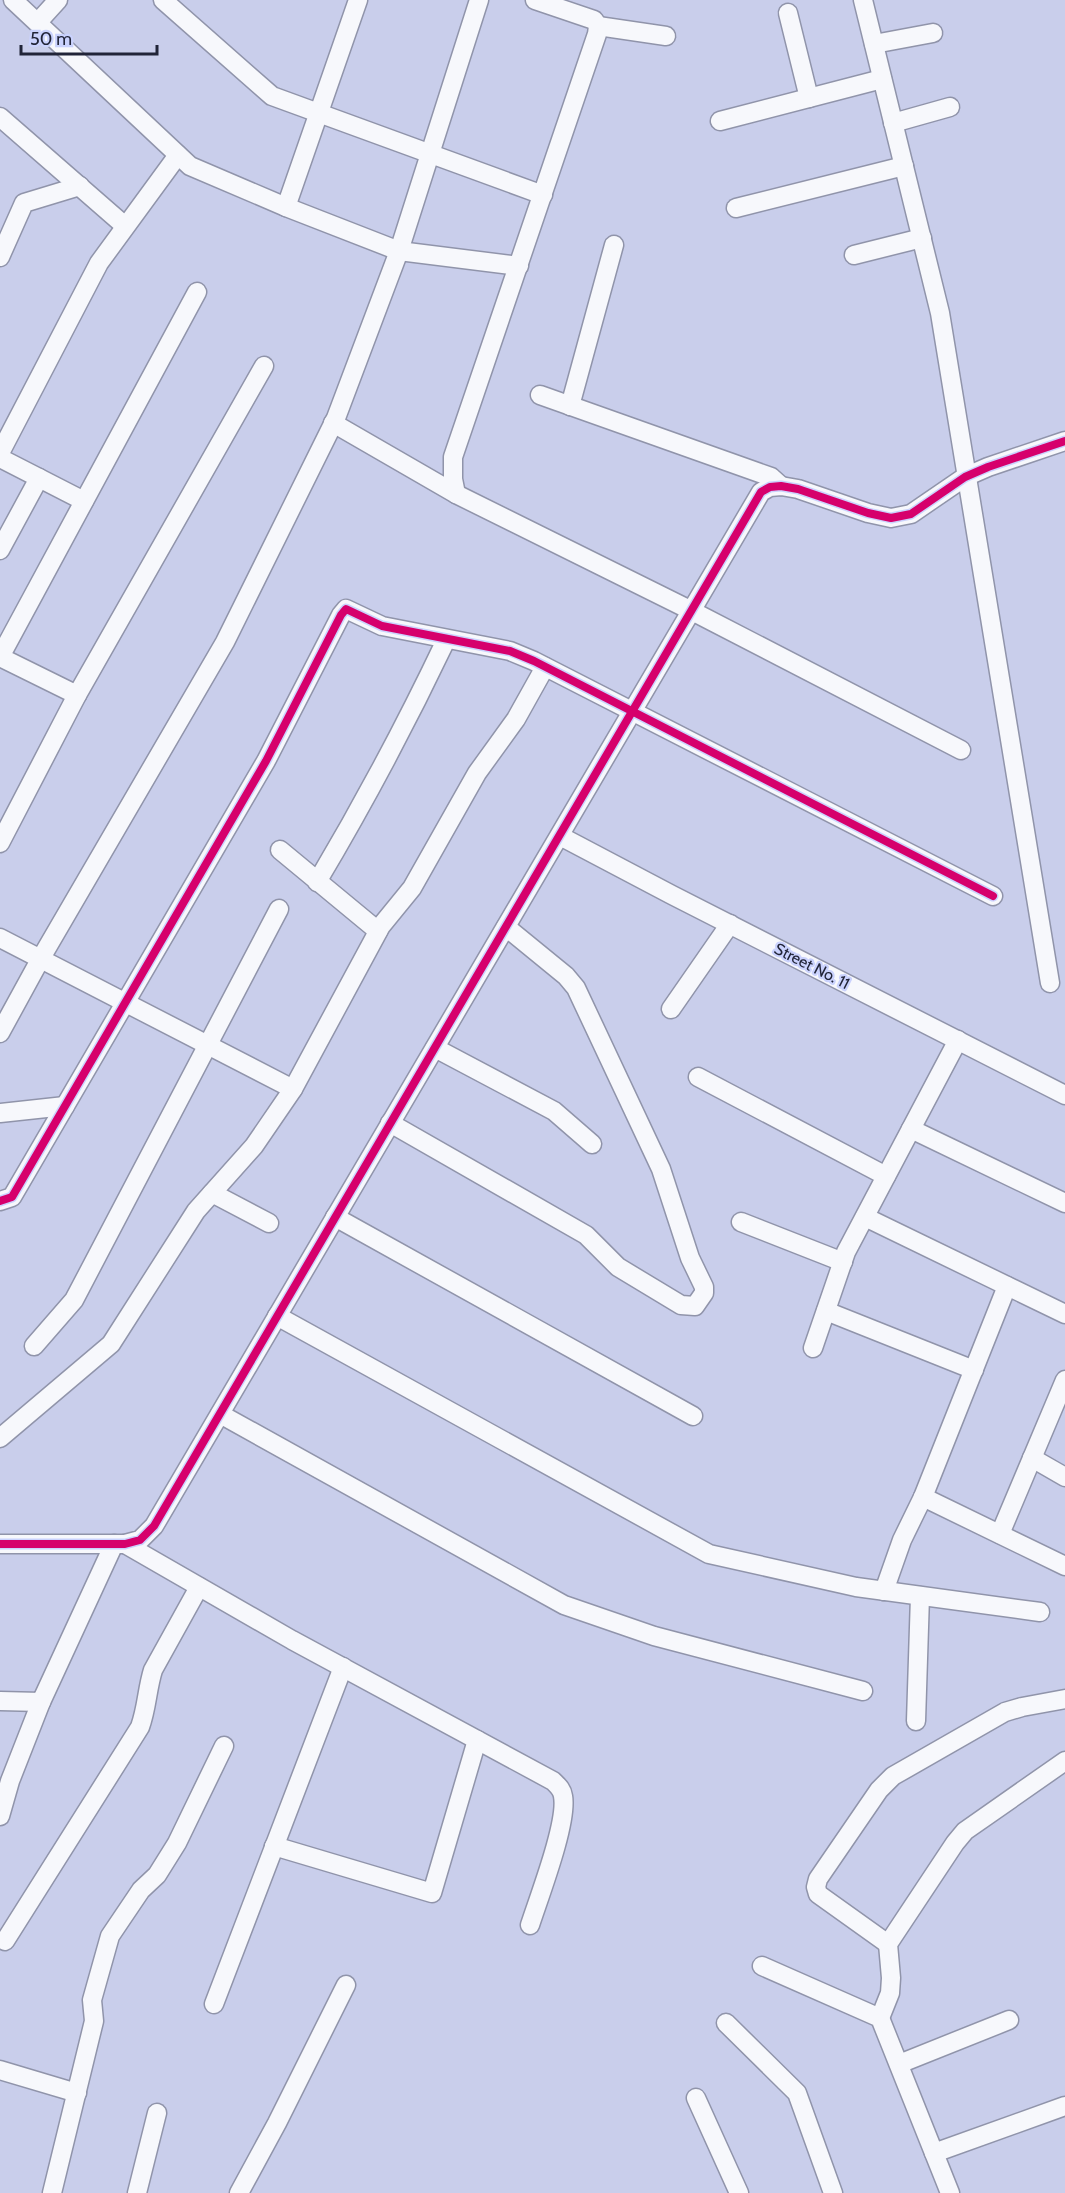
<svg xmlns="http://www.w3.org/2000/svg" width="1065" height="2193" viewBox="0 0 1065 2193" font-family="Cabin,sans-serif">
  <style>
    .lines { fill: none; stroke-linecap: round; stroke-linejoin: round }
    .minor-casing { stroke: #9094aa; stroke-width: 21 }
    .minor { stroke: #f7f8fc; stroke-width: 18 }
    .cycleway-casing { stroke: #cad2fd; stroke-width: 11 }
    .cycleway { stroke: #d6006c; stroke-width: 8 }
    .labels { text-anchor: middle; dominant-baseline: central; stroke-width: 4.5; stroke-linejoin: round; paint-order: stroke }
    .street-label { font-size: 16px; fill: #212438; stroke: #cad2fd }
  </style>
  <rect width="100%" height="100%" fill="#c9ceeb"/>
  <g class="lines">
    <defs>
      <g id="minor">
        <path d="M13 0 190 166 286 207 399 251 519 266"/>
        <path d="M163 0 272 96 543 195"/>
        <path d="M863 0 940 313 1050 983"/>
        <path d="M788 13 809 98"/>
        <path d="M38 22 58 0"/>
        <path d="M598 26 666 36"/>
        <path d="M874 44 933 33"/>
        <path d="M0 117 125 226"/>
        <path d="M720 121 882 79"/>
        <path d="M893 123 950 107"/>
        <path d="M286 207 358 0"/>
        <path d="M736 208 904 166"/>
        <path d="M854 255 922 238"/>
        <path d="M0 257 24 203 80 186"/>
        <path d="M540 395 771 477 781 486"/>
        <path d="M570 406 614 245"/>
        <path d="M333 423 456 494 692 611 961 750"/>
        <path d="M0 453 99 263 178 155"/>
        <path d="M0 458 84 501"/>
        <path d="M456 494 453 479V457L597 34 598 26 594 20 535 0"/>
        <path d="M0 550 39 478"/>
        <path d="M0 657 197 292"/>
        <path d="M0 657 77 695"/>
        <path d="M560 836 672 895 1065 1095"/>
        <path d="M0 843 77 695 264 366"/>
        <path d="M280 850 378 931"/>
        <path d="M317 882C364 803 407 722 446 640"/>
        <path d="M0 938 293 1089"/>
        <path d="M671 1009 730 924"/>
        <path d="M0 1033 41 958 225 642 336 418 399 251 479 0"/>
        <path d="M435 1048 554 1111 592 1144"/>
        <path d="M698 1077 886 1176"/>
        <path d="M0 1113 65 1106"/>
        <path d="M390 1123 586 1235 618 1267 681 1305 695 1306 704 1293V1287L690 1258 661 1169 576 988 566 976 506 927"/>
        <path d="M911 1129 1065 1203"/>
        <path d="M212 1193 269 1223"/>
        <path d="M0 1201 12 1197 266 761 341 615 346 609 382 626 510 651 534 661 993 896"/>
        <path d="M335 1217 693 1416"/>
        <path d="M865 1217 1065 1314"/>
        <path d="M741 1222 843 1262"/>
        <path d="M826 1311 974 1370"/>
        <path d="M277 1316 709 1554 856 1587 1040 1612"/>
        <path d="M34 1346 74 1300 279 909"/>
        <path d="M813 1348 846 1252 958 1040"/>
        <path d="M220 1414 564 1605 654 1636 863 1691"/>
        <path d="M0 1438 111 1344 196 1211 254 1146 293 1089 381 926 412 888 477 773 516 719 545 667"/>
        <path d="M1032 1458 1065 1477"/>
        <path d="M923 1497 1065 1566"/>
        <path d="M1000 1534 1065 1380"/>
        <path d="M0 1544H125L140 1540 154 1526 761 492 770 487 781 486 798 489 868 513 891 518 911 514 965 477 988 467 1065 441"/>
        <path d="M125 1544 292 1640 553 1781C558 1786 562 1789 563 1796 568 1822 539 1897 530 1925"/>
        <path d="M884 1591 902 1540 923 1497 1007 1286"/>
        <path d="M0 1701 41 1702 114 1544"/>
        <path d="M916 1721 920 1596"/>
        <path d="M0 1816 10 1781 41 1702"/>
        <path d="M274 1846 432 1893 477 1740"/>
        <path d="M5 1941 140 1727C147 1708 147 1689 153 1670L199 1587"/>
        <path d="M888 1944 818 1894 816 1887 818 1879 879 1790 893 1776 1005 1712 1022 1707 1065 1699"/>
        <path d="M762 1966 880 2018 950 2193"/>
        <path d="M214 2004 343 1667"/>
        <path d="M880 2018 890 1993 891 1978 888 1944 955 1843 965 1831 1065 1761"/>
        <path d="M726 2023 797 2093 833 2193"/>
        <path d="M899 2064 1009 2020"/>
        <path d="M0 2070 77 2093"/>
        <path d="M696 2098 739 2193"/>
        <path d="M934 2153 1065 2106"/>
        <path d="M52 2193 94 2021 92 2000 110 1936 141 1890 157 1875 177 1843 224 1746"/>
        <path d="M137 2193 157 2113"/>
        <path d="M239 2193 277 2123 346 1985"/>
      </g>
    </defs>
    <!-- minor casing -->
    <use href="#minor" class="minor-casing"/>
    <!-- minor -->
    <use href="#minor" class="minor"/>
    <defs>
      <g id="cycleway">
        <path d="M0 1201 12 1197 266 761 341 615 346 609 382 626 510 651 534 661 993 896"/>
        <path d="M0 1544H125L140 1540 154 1526 761 492 770 487 781 486 798 489 868 513 891 518 911 514 965 477 988 467 1065 441"/>
      </g>
    </defs>
    <!-- cycleway casing -->
    <use href="#cycleway" class="cycleway-casing"/>
    <!-- cycleway -->
    <use href="#cycleway" class="cycleway"/>
  </g>
  <g class="labels">
    <!-- street labels -->
    <g class="street-label">
      <text transform="translate(812 966) rotate(27)">Street No. 11</text>
    </g>
  </g>
  <!-- scale -->
  <path d="M21 45v9h136v-9" fill="none" stroke="#212438" stroke-width="3"/>
  <text x="30" y="45" font-size="18" fill="#212438" stroke="#cad2fd" stroke-width="4.5" paint-order="stroke">50 m</text>
</svg>
